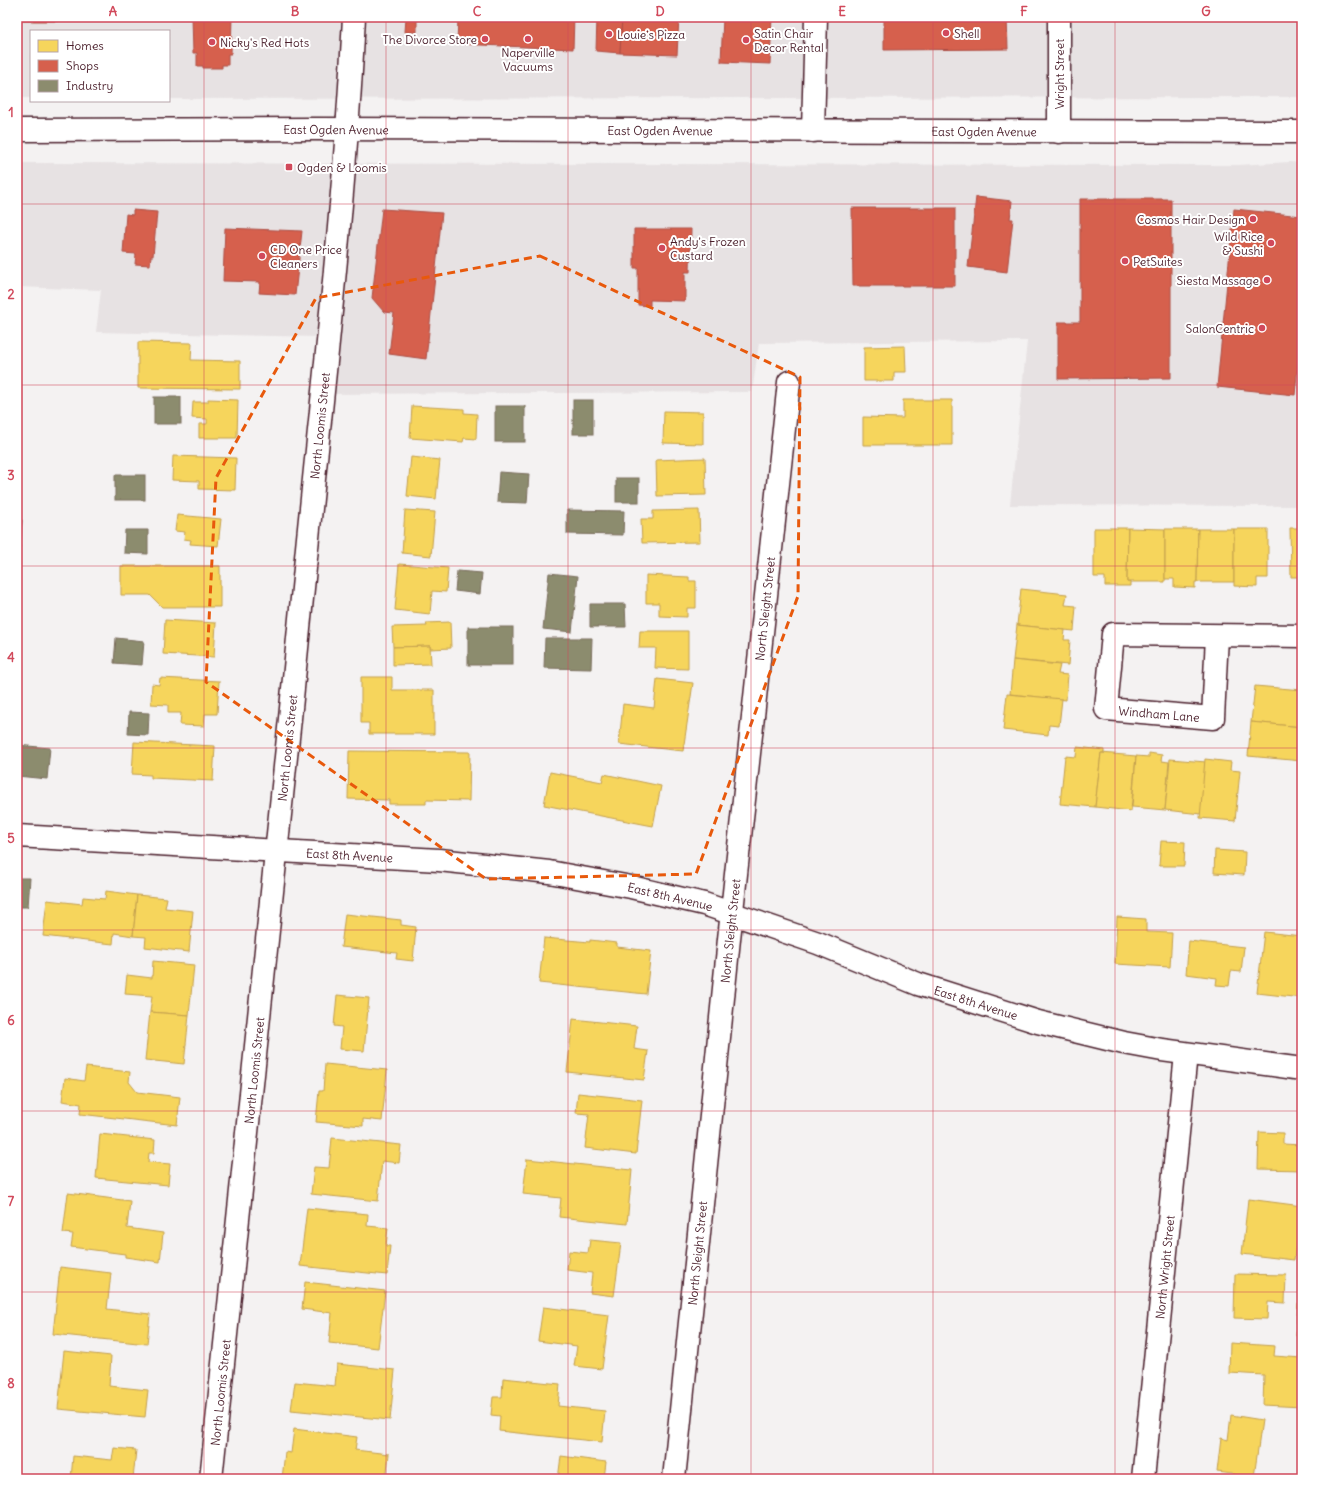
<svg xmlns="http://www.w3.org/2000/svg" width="1319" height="1496" viewBox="0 0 1319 1496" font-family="Delius,sans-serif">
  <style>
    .built { fill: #e7e2e3 }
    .homes { fill: #f6d55c; stroke: #c29e4d }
    .shops { fill: #d6604d; stroke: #ac4c43 }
    .industry { fill: #8c8c6e; stroke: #786b5a }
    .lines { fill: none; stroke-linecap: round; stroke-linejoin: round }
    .street-casing { stroke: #4a1f2b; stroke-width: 25 }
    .primary-casing { stroke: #4a1f2b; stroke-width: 25 }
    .street { stroke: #fff; stroke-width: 22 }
    .primary { stroke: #fff; stroke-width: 22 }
    .marked { fill: none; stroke: #e8590c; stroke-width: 3; stroke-dasharray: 8 5; stroke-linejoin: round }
    .grid { fill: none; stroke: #d1495b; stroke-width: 1; stroke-opacity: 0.55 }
    .poi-dot { fill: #d1495b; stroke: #fff; stroke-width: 1.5 }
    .labels { text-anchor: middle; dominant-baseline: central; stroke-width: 4; stroke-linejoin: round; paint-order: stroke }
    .poi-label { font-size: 12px; fill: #4a1f2b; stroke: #fff; text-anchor: start }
    .street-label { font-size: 12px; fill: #4a1f2b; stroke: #fff }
    .neatline { fill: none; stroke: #d1495b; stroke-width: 1.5 }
    .grid-label { font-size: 13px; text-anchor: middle; font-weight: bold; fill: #d1495b }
  </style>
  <rect width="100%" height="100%" fill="#f4f2f2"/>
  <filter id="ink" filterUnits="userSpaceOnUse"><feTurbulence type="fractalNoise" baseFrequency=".025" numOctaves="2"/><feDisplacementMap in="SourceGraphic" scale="8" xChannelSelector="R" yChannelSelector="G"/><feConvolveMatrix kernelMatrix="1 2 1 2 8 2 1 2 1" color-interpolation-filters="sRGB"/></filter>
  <g filter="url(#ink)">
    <!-- built -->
    <g class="built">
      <path d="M17 17H1302V97L169 99V31H31V98H17Z"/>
      <path d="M1290 162 1302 163V506L1010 505 1027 341 759 343 752 392 314 394 320 337 96 332 101 290 17 287V163L1238 165Z"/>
    </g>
    <!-- homes -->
    <g class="homes">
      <path d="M138 342 192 343 191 360 240 361V389L138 388Z"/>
      <path d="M905 346 906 372H894V381H864V347Z"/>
      <path d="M208 399 238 400 237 438H199V424H207V419L192 418 193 402H208Z"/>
      <path d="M903 400H952V445H863V417L903 418Z"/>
      <path d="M412 406 464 409V413L477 414 476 439 464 438 463 442 410 438Z"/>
      <path d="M664 411 703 412V444L663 443Z"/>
      <path d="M173 456 236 458 235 490 199 489V481L172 480Z"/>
      <path d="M411 457 440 460 436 499 407 496Z"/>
      <path d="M705 458 706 495 657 496 656 460Z"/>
      <path d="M405 510 435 512 431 556 402 553Z"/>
      <path d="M699 510 700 542 642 543 641 519H653V511Z"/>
      <path d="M177 515 221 519 218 546 190 544 191 540 184 539 185 532 175 531Z"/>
      <path d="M1094 528H1128L1127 582H1130V586H1105V577H1094Z"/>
      <path d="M1128 528 1165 529V582H1127Z"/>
      <path d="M1290 528H1302V584L1301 577H1291Z"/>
      <path d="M1165 529H1198L1197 582H1195V588L1174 587V579H1165Z"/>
      <path d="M1198 529H1234V582H1197Z"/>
      <path d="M1234 529H1268V578H1257V587L1234 586Z"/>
      <path d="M399 564 448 568 446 592 432 591 430 614 395 610Z"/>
      <path d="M121 566H220V607H162L150 595H121Z"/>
      <path d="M646 575 689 577V581H696V608H687V617L659 616V603H646Z"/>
      <path d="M1021 589 1067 594 1065 605 1076 606 1074 631 1017 625Z"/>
      <path d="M165 620 216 623 214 657 163 654Z"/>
      <path d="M450 622 451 648 430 649V646L393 647 392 627 427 626 426 623Z"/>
      <path d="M1017 625 1065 630 1064 640H1070L1068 665 1013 660Z"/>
      <path d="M640 631H688V669L655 668 656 648H639Z"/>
      <path d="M430 646 431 664 393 665V647Z"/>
      <path d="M1013 660 1060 665 1058 674 1068 675 1066 700 1010 694Z"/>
      <path d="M361 677H392V690H434V734H369V723H361Z"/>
      <path d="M160 678 219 681 217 714H205L204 726 180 725 181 713H168V705L151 704 152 684 159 685Z"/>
      <path d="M657 679 693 683 683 751 619 744 623 704 654 708Z"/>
      <path d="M1255 686 1302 690V727L1251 722Z"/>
      <path d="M1007 694 1062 699 1059 726 1049 725 1048 735 1003 730Z"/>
      <path d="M1251 722 1302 727V761L1248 756Z"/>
      <path d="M134 742 215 746 213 781 151 778V775L132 774Z"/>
      <path d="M1077 747 1104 750V753H1101L1095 807 1060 804 1065 756 1076 757Z"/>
      <path d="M349 751 470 752 469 801 426 800V804H389V800L348 799Z"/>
      <path d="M1101 753 1136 756 1131 811 1095 807Z"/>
      <path d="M1149 753 1162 755 1161 761 1169 762 1165 810 1132 807 1136 756 1149 757Z"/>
      <path d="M1170 759 1206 762 1201 814 1165 810Z"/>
      <path d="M1205 759 1231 762 1230 770 1240 771 1235 821 1200 818Z"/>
      <path d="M550 772 602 782 604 774 661 786 653 826 544 805Z"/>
      <path d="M1161 841 1185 842 1184 866H1159Z"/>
      <path d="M1215 850 1245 852 1244 875 1214 873Z"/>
      <path d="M106 891 137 895 133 936 114 933 113 944 43 936 47 900 82 904 83 897 105 899Z"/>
      <path d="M137 895 167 898 165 908 193 911 189 952 145 947 146 937 133 936Z"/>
      <path d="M345 914 401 920V925L416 927 413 961 396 959 397 953 341 947Z"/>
      <path d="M1117 917 1146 919V932L1172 933 1170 967 1115 964Z"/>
      <path d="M1264 932 1302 936V998L1257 993Z"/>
      <path d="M544 938 590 942V940L617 943V947L651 951 646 994 539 983Z"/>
      <path d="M1189 941 1244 947 1241 972 1231 971 1229 986 1216 985 1217 978 1186 974Z"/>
      <path d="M153 961 194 965 189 1015 150 1012 152 996 125 994 127 975 152 978Z"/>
      <path d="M337 995 369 998 364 1051 340 1049 342 1027 334 1026Z"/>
      <path d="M150 1012 189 1015 184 1064 145 1060Z"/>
      <path d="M573 1019 637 1026 634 1049 648 1051 644 1080 567 1072Z"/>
      <path d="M325 1064 387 1070 382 1121 363 1119V1126L316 1122 319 1091H323Z"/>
      <path d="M86 1067 130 1072 129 1082 137 1092 180 1097 177 1125 80 1114 81 1104 62 1101 65 1078 84 1081Z"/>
      <path d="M578 1093 642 1100 636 1154 585 1148 589 1114 576 1113Z"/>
      <path d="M1259 1132 1283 1133V1144L1302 1145V1170L1258 1169Z"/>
      <path d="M100 1134 155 1140 154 1153H149L148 1162 170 1164 168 1185 96 1178Z"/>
      <path d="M332 1138 401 1145 399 1163 382 1161 378 1201 311 1194 314 1167 329 1168Z"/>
      <path d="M527 1159 632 1170 627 1224 559 1217 561 1198 523 1194Z"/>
      <path d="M68 1193 130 1201 127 1228 163 1233 160 1262 125 1257V1254L71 1247 73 1234 63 1233Z"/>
      <path d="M1248 1199 1302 1206V1245L1296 1244 1294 1260 1242 1254Z"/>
      <path d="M307 1208 368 1214 367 1226 388 1228 386 1246H390L387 1275 300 1266Z"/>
      <path d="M590 1240 621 1243 614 1296 590 1293 592 1273 567 1270 569 1251 588 1253Z"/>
      <path d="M60 1267 111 1273 107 1309 150 1314 147 1344 53 1334Z"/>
      <path d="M1235 1274 1286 1275 1285 1303 1268 1302 1267 1319 1234 1318Z"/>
      <path d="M305 1282 385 1291 378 1348 329 1343 332 1313 302 1309Z"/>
      <path d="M1298 1303H1302V1336H1296Z"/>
      <path d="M543 1307 609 1315 602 1369 574 1366 577 1346 538 1341Z"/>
      <path d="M1230 1343 1275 1346 1274 1356 1302 1358V1407L1263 1405 1264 1375 1229 1373Z"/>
      <path d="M64 1351 111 1356 109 1386 148 1390 145 1417 58 1409Z"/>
      <path d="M337 1364 395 1370 390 1420 291 1410 295 1382 335 1386Z"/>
      <path d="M503 1378 560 1384 558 1406 605 1411 602 1442 499 1431 500 1416 491 1415 493 1397H502Z"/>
      <path d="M1231 1415 1262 1420 1254 1477 1217 1472 1221 1438 1228 1440Z"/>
      <path d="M294 1429 357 1437 355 1450 389 1454 386 1479H282L285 1452 291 1453Z"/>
      <path d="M114 1448 136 1450 133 1479H71L73 1456 112 1460Z"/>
      <path d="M561 1456 606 1462 604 1479H558Z"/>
    </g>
    <!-- shops -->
    <g class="shops">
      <rect x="17" y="17" width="40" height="4"/>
      <path d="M192 17H232L231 54H228V65H222V68H203V66H197V53H193Z"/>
      <path d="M458 17H574L573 49 457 44Z"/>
      <path d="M597 17H622L620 53 596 51Z"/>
      <path d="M622 17H679L677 55 620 53Z"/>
      <path d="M723 17H772L770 64 721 62Z"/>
      <path d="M884 17H1007L1008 49 884 50Z"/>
      <path d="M406 18H417V32H405Z"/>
      <path d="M976 197 1012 201 1010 219H1013L1007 272 968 267Z"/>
      <path d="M1080 199H1171V378L1058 379V322H1080Z"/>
      <path d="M852 208H955V286H853Z"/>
      <path d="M382 209 442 213 426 359 389 354 394 313 384 312 372 298Z"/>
      <path d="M1234 209 1302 216V324L1295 395 1217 387Z"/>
      <path d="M133 210 157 212 153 256H151L150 265 135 264 136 254 123 253 126 214 133 215Z"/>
      <path d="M225 228 302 231 295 295 259 293 260 282 223 281Z"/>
      <path d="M634 229H691L690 272H685V301L650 300V306L638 305V268H634Z"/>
    </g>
    <!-- industry -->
    <g class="industry">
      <rect x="154" y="397" width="27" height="27"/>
      <rect x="573" y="400" width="20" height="34"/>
      <rect x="495" y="406" width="30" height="36"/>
      <path d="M499 472 529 474 527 503 497 502Z"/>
      <rect x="115" y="475" width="30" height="25"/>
      <rect x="616" y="478" width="23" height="24"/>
      <path d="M567 510 624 511 623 535 567 534Z"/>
      <path d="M17 520H22L20 547H17Z"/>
      <path d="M125 530H148V554L124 553Z"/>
      <path d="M457 571 482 573 480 594 455 591Z"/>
      <path d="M549 573 578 576 572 632 543 629Z"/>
      <path d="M17 575H19L17 602Z"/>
      <path d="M590 604H625L626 627H590Z"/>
      <rect x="468" y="627" width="45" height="38"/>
      <path d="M116 638 144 641 142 665 114 663Z"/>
      <path d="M545 638H592L591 669 544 668Z"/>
      <path d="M129 712 149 713 148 735 128 734Z"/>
      <path d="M17 745 50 748 47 779 17 776Z"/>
      <path d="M17 878H30L28 907H17Z"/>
    </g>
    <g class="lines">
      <defs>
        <g id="street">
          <path d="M1059 17V132"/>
          <path d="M813 131 816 17"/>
          <path d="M1217 636 1213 718 1106 709 1113 634 1302 636"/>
          <path id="s1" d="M17 836 439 860 549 872 631 887 704 904 818 943 918 984 1038 1022 1124 1043 1162 1050 1302 1069"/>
          <path id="s2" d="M211 1479C243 1176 275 872 305 568 323 385 345 201 354 17"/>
          <path id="s3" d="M674 1479 729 939 789 382"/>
          <path id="s4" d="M1143 1479 1186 1054"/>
        </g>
        <g id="primary">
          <path id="s5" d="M17 130 314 129 1302 132"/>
        </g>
      </defs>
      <!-- street casing -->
      <use href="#street" class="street-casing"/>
      <!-- primary casing -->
      <use href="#primary" class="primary-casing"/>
      <!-- street -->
      <use href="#street" class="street"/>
      <!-- primary -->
      <use href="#primary" class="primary"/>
    </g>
  </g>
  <!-- marked area -->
  <path class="marked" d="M540 256 800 377 798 596 696 874 486 879 206 682 216 478 316 298Z"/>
  <!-- grid -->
  <path class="grid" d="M204 17V1479M386 17V1479M568 17V1479M751 17V1479M933 17V1479M1115 17V1479M17 204H1302M17 385H1302M17 566H1302M17 748H1302M17 930H1302M17 1111H1302M17 1292H1302"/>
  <!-- markers -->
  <g class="poi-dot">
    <circle cx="946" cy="33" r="4"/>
    <circle cx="609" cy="34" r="4"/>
    <circle cx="485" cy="39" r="4"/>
    <circle cx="528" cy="39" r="4"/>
    <circle cx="746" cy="40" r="4"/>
    <circle cx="212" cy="42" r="4"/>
    <rect x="285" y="163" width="8" height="8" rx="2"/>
    <circle cx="1253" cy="219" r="4"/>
    <circle cx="1271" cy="243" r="4"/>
    <circle cx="662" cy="248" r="4"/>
    <circle cx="262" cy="256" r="4"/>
    <circle cx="1125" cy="261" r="4"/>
    <circle cx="1267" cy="280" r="4"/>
    <circle cx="1262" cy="328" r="4"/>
  </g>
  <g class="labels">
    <!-- poi labels -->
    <g class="poi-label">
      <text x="754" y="33">Satin Chair<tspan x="754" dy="14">Decor Rental</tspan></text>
      <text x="954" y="33">Shell</text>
      <text x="617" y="34">Louie's Pizza</text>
      <text x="477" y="39" text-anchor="end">The Divorce Store</text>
      <text x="220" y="42">Nicky's Red Hots</text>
      <text x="528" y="52" text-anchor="middle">Naperville<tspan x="528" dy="14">Vacuums</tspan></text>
      <text x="297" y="167">Ogden &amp; Loomis</text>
      <text x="1245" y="219" text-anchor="end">Cosmos Hair Design</text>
      <text x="1263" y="236" text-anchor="end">Wild Rice<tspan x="1263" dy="14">&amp; Sushi</tspan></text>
      <text x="670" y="241">Andy's Frozen<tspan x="670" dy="14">Custard</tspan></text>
      <text x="270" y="249">CD One Price<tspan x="270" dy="14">Cleaners</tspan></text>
      <text x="1133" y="261">PetSuites</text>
      <text x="1259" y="280" text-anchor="end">Siesta Massage</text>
      <text x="1254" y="328" text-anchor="end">SalonCentric</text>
    </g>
    <!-- street labels -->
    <g class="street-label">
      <text transform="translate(1059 74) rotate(-90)">Wright Street</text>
      <text stroke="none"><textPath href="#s5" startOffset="319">East Ogden Avenue</textPath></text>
      <text stroke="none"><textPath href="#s5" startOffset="643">East Ogden Avenue</textPath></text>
      <text stroke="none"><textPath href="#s5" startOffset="967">East Ogden Avenue</textPath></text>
      <text stroke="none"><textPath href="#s2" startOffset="1059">North Loomis Street</textPath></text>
      <text stroke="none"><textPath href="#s3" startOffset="875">North Sleight Street</textPath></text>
      <text transform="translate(1159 714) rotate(5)">Windham Lane</text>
      <text stroke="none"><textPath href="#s2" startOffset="735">North Loomis Street</textPath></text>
      <text stroke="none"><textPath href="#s1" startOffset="333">East 8th Avenue</textPath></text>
      <text stroke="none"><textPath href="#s1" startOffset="657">East 8th Avenue</textPath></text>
      <text stroke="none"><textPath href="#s3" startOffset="551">North Sleight Street</textPath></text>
      <text stroke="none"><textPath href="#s1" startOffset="981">East 8th Avenue</textPath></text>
      <text stroke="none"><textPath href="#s2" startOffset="411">North Loomis Street</textPath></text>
      <text stroke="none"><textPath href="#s3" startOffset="227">North Sleight Street</textPath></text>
      <text stroke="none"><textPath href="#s4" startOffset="213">North Wright Street</textPath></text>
      <text stroke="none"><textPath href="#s2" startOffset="87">North Loomis Street</textPath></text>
    </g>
  </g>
  <!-- margin -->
  <rect width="1319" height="1496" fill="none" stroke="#fff" stroke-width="44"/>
  <!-- legend -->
  <rect x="30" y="30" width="140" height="72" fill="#ffffff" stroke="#b7a5aa"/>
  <rect x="38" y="40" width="20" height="12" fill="#f6d55c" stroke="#b7a5aa"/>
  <text x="66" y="50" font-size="12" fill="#4a1f2b">Homes</text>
  <rect x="38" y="60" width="20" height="12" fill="#d6604d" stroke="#b7a5aa"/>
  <text x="66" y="70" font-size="12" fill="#4a1f2b">Shops</text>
  <rect x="38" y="80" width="20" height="12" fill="#8c8c6e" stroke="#b7a5aa"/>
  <text x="66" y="90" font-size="12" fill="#4a1f2b">Industry</text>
  <rect x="22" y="22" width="1275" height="1452" class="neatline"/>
  <g class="grid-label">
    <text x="113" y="16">A</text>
    <text x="295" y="16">B</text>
    <text x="477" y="16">C</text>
    <text x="660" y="16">D</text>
    <text x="842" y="16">E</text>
    <text x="1024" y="16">F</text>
    <text x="1206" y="16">G</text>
    <text x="11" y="117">1</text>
    <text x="11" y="299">2</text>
    <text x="11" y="480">3</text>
    <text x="11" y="662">4</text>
    <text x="11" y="843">5</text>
    <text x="11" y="1025">6</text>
    <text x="11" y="1206">7</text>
    <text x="11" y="1388">8</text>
  </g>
</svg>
